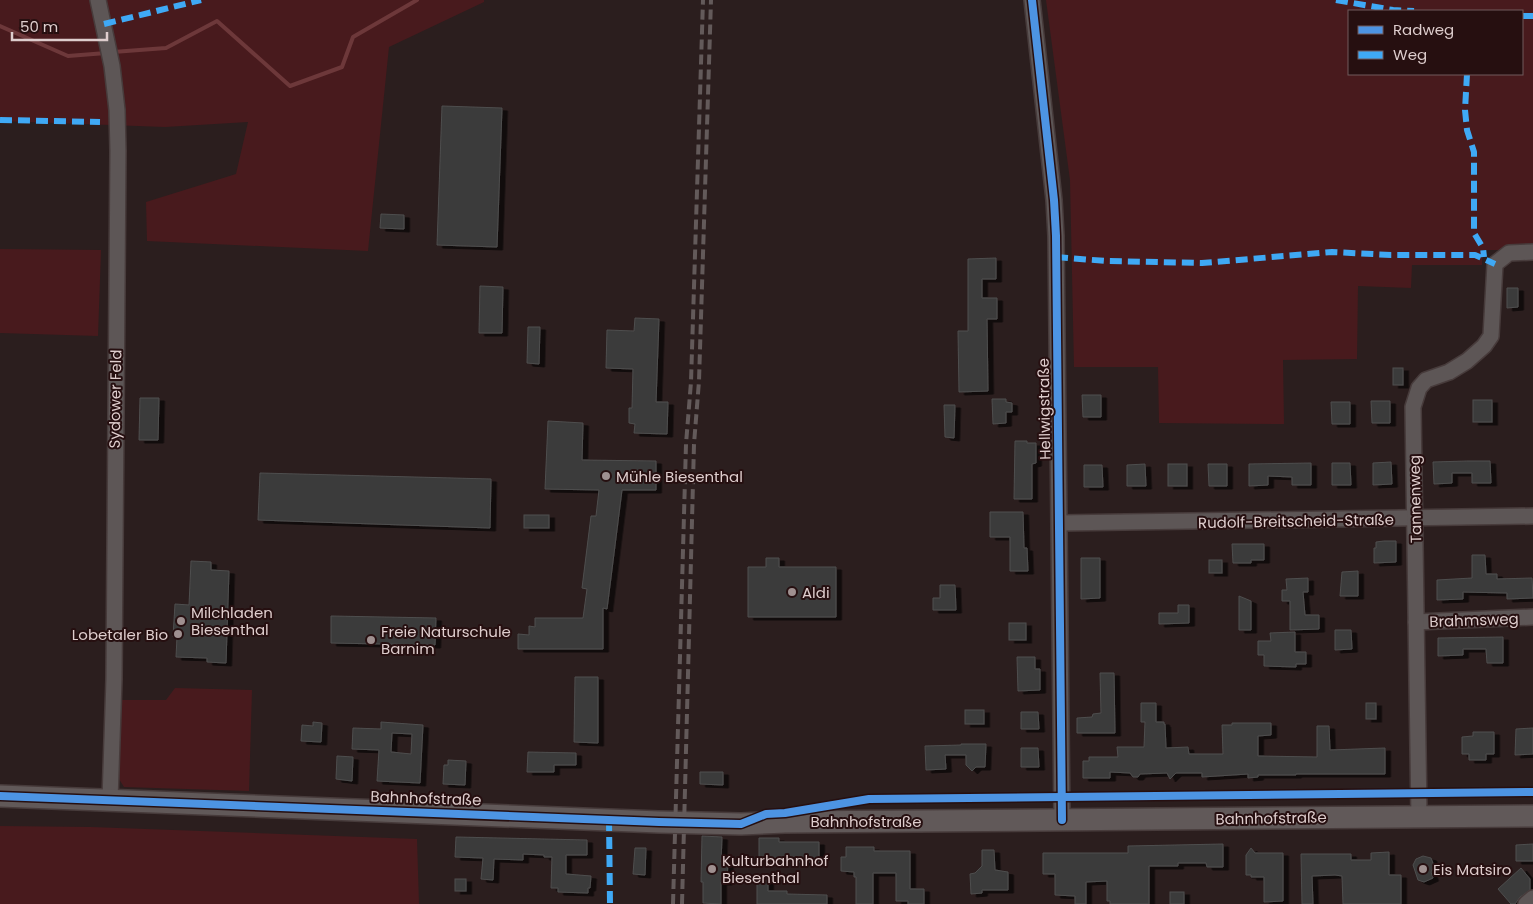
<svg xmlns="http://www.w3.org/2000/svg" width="1533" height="904" viewBox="0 0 1533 904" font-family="Poppins,sans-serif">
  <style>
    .green { fill: #481a1d; fill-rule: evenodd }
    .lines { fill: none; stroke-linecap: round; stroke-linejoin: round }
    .stream { stroke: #6d383a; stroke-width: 4 }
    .building { fill: #3b3a3a; stroke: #4e4e4e; fill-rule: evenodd; filter: url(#shadow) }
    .street-casing { stroke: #473b3b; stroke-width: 18 }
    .secondary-casing { stroke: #473b3b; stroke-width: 24 }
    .street { stroke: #5d5656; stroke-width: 15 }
    .secondary { stroke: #615959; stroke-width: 21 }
    .rail { stroke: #635a5a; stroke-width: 4; stroke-dasharray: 10 5; stroke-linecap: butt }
    .quiet { stroke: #3fa9f5; stroke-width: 6; stroke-dasharray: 12 6; stroke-linecap: butt }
    .cycleway-casing { stroke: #260f10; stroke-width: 11 }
    .cycleway { stroke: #4d94e3; stroke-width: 8 }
    .poi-dot { fill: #9f9090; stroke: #260f10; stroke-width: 2 }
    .labels { text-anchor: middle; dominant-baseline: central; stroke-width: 4; stroke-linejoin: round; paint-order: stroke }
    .street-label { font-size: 15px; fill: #decdcd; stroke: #260f10 }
    .poi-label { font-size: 15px; fill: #decdcd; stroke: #260f10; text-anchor: start }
  </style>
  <defs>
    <filter id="shadow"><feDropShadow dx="5.5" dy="3" stdDeviation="0" flood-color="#0009"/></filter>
  </defs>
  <rect width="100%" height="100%" fill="#2b1e1e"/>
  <!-- green -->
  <g class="green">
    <path d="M0 0H484V2L389 47 368 251 147 241 146 202 236 174 248 122 165 127 0 121Z"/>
    <path d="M1046 0H1533V250H1482V265H1412L1411 288 1358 286 1357 359 1283 360 1284 424 1159 423 1158 367H1074L1070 180ZM1349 11H1522V74H1349Z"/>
    <path d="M0 249 101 250 98 336 0 333Z"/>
    <path d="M175 688 252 690 249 791 124 787 119 779 120 700H166Z"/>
    <path d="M0 826 91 827 417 839 419 904H0Z"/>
  </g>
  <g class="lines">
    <!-- stream -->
    <g class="stream">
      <path d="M0 26 68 56 106 53"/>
      <path d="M113 52 166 48 217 21 290 86 342 67 353 37 417 0"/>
    </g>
  </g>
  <!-- building -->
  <g class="building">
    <path d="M442 106 502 108 497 247 437 245Z"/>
    <path d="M381 214 404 215V229L380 228Z"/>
    <path d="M996 258V279H982V298H997V319H987L988 391 959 392 958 331H968V259Z"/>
    <path d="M480 286 503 287 502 333H479Z"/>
    <path d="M1507 288H1518V307L1507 308Z"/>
    <path d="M635 318 659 319 656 402H668L667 434 634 433 635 424 629 423V408H632L633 369 606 368 607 330 634 331Z"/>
    <path d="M528 327H540L539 364 527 363Z"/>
    <rect x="1393" y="368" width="10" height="17"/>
    <path d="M1082 395H1101V417H1083Z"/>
    <path d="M140 398H159L158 440H139Z"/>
    <path d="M992 399H1006V402L1012 403V412H1006V423L993 424Z"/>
    <rect x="1473" y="400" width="19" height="22"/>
    <path d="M1371 401H1390V423H1372Z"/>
    <path d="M1331 402H1350V424H1332Z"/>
    <path d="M944 405H955L954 438 945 437Z"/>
    <path d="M548 421 583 423 582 460 656 461V490H622L607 609 603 608V649H518V634L529 635V626L535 627V618H583L587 589 582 588 591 516H596L599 490 545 489Z"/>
    <path d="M1015 441H1027V443H1036V463L1032 464V499H1014Z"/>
    <path d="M1467 461H1490L1491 483H1472V473H1452V483L1434 484 1433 462Z"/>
    <path d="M1391 462 1392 484 1373 485V463Z"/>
    <path d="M1311 463V485H1292V477L1268 476V485L1249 486V464Z"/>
    <path d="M1332 463H1350L1351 485H1332Z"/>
    <path d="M1145 464 1146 486H1127V465Z"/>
    <rect x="1168" y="464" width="19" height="22"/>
    <path d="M1208 464H1227V486H1209Z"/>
    <path d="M1084 465H1102L1103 487H1084Z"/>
    <path d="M260 473 491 479 490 528 258 520Z"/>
    <path d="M990 512H1023L1024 548H1027L1028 571H1010V537H990Z"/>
    <rect x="524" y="515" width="25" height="13"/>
    <path d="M1384 541H1396V562L1374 563V548H1376V542Z"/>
    <path d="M1232 544H1264V560H1251V563H1233Z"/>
    <path d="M1472 555H1485L1486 574H1497V579L1532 578 1533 598 1507 599V593L1463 592V599L1437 600V580L1472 578Z"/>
    <path d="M766 558H779V567H836V617H748V567H766Z"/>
    <path d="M1081 558H1100V598L1081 599Z"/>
    <rect x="1209" y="560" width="13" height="13"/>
    <path d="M191 561 211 562V570L229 571 226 663 207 662V658L176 657 177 637H173L175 604 189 605Z"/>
    <path d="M1358 571V596H1340L1342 572Z"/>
    <path d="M1308 578V592H1303L1305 615H1319V629L1290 630V601H1282V590H1287L1286 579Z"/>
    <path d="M940 585H955L956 610H933V598H940Z"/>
    <path d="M1239 596 1251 601V630H1239Z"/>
    <path d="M1178 605H1189V623L1159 624V613H1178Z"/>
    <path d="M331 616 436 618 435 645 331 643Z"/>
    <rect x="1009" y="623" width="17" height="17"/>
    <path d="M1335 630H1351L1352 649 1335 650Z"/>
    <path d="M1295 632V652H1306V664H1296V667L1264 666V655H1258V641H1271L1270 633Z"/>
    <path d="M1503 637V663H1487L1486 649H1463V655L1438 656V638Z"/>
    <path d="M1017 657H1035V669H1040V690L1018 691Z"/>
    <path d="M1100 673H1114L1115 733H1077V718L1092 717 1093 714 1101 713Z"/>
    <path d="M575 677H598V743L574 742Z"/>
    <path d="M1141 703H1156V722H1164V724H1165L1166 748 1188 747 1189 754H1223L1222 725H1232V723H1271V735L1258 736V756L1317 757V726H1329L1330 750 1385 748V774H1296V775H1258V777L1248 778V774L1202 777V773H1176L1170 779 1167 773 1140 774 1138 777H1133L1130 773 1110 772V778H1083V761H1089V757H1118L1117 747H1144L1145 722H1141Z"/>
    <rect x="1366" y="703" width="10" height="16"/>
    <rect x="965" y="710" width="19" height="14"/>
    <path d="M1021 712H1038L1039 729H1021Z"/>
    <path d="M313 722 322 723 321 742 301 741 302 725 313 726Z"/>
    <path d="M381 722 423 725 420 783 377 781 379 750 352 749 353 728 381 729ZM392 733 412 734 411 754 391 752Z"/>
    <path d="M1533 728V754L1515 755 1516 729Z"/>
    <path d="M1473 732H1494V754H1486V760H1469V754H1462V737L1473 736Z"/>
    <path d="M961 744H986L985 767H976L972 771 966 765V755H945L946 769 926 770 925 746 961 745Z"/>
    <path d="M1021 748H1038L1039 767H1021Z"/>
    <path d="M528 752 576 753V765H554V772H527Z"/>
    <path d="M337 756 353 757 352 781 336 779Z"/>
    <path d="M448 760 466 761 465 785 443 784 444 765H448Z"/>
    <path d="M700 772H723V785L700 784Z"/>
    <path d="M702 836 722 837 721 862H728L727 882H721V904L703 903V882H701Z"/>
    <path d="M456 837 587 840V855H566V874L591 876 590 888H588V893L558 892V888H551L552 857H544V855L523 854V860L494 859 493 880 481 879 483 858 455 857Z"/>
    <path d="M759 838H779V842H819V862H797V857L759 858Z"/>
    <path d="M1223 844V867H1207L1206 863H1178V866H1149V904H1110V901H1107V881L1086 882V904H1075V896L1055 895V874H1043V853H1128V846Z"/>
    <path d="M1533 844V861H1516V845Z"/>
    <path d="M846 847H874V851H910V889H924V904H908V901H896V873H873V904H856V877H854V872L841 871V857H846Z"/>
    <path d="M635 848H646L645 875 633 874Z"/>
    <path d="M1251 848 1255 853H1283V901L1264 902V877H1251V875H1246V855Z"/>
    <path d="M982 850H994L995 870 1008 872V890H982V893L971 894 970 874 975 873 982 866Z"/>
    <path d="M1389 852V875H1401V904H1343L1342 876 1335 875 1312 876 1313 904H1302L1301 854H1351V860H1371V853Z"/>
    <path d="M1423 856 1431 858 1434 866 1431 872 1433 878 1424 882 1418 880 1413 865 1416 859Z"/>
    <path d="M1521 868 1530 879V890L1520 897 1515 904H1511L1498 889Z"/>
    <rect x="455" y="879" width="11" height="12"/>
    <path d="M757 880 768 881V891H787V894L827 895V904H757Z"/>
    <rect x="1170" y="892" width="14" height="12"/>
  </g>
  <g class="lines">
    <defs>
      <g id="street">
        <path d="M98 0 112 66 117 110 118 151 114 679 110 800"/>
        <path d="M1032 0 1054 200 1056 236 1062 820"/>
        <path d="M1060 523 1533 516"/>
        <path d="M1416 622 1533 617"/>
        <path d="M1419 817 1413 407 1419 388 1426 380 1449 372 1467 361 1484 346 1491 336 1495 264 1509 253 1533 252"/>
        <path d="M1526 904 1533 898"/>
      </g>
      <path id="secondary" d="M0 796 659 822 741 824 785 822 1533 816"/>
    </defs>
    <!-- street casing -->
    <use href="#street" class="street-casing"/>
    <!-- secondary casing -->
    <use href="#secondary" class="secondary-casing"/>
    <!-- street -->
    <use href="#street" class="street"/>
    <!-- secondary -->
    <use href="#secondary" class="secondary"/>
    <!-- rail -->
    <g class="rail">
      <path d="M673 904 686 444 691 382 703 0"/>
      <path d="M682 904 694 444 699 381 711 0"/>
    </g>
    <!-- quiet -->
    <g class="quiet">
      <path d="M1336 0 1393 10 1414 11"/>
      <path d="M1522 16H1533"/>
      <path d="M104 24 201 0"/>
      <path d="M1467 74 1465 110 1467 130 1474 152V233L1483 248 1484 257"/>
      <path d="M0 120 100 122"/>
      <path d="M1056 257 1106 261 1202 263 1332 252 1391 255H1475L1495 264"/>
      <path d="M609 819 610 904"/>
    </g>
    <defs>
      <g id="cycleway">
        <path d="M1032 0 1054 200 1056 236 1062 820"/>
        <path d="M0 796 659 822 741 824 766 814 785 813 869 799 1533 792"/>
      </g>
    </defs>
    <!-- cycleway casing -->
    <use href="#cycleway" class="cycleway-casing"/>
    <!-- cycleway -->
    <use href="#cycleway" class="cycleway"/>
  </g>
  <!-- markers -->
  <g class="poi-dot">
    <circle cx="606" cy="476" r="5"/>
    <circle cx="792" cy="592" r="5"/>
    <circle cx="181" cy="621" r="5"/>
    <circle cx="178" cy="634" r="5"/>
    <circle cx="371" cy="640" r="5"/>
    <circle cx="712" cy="869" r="5"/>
    <circle cx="1423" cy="869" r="5"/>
  </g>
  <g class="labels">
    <!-- street labels -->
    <g class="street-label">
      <text transform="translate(115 399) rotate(-89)">Sydower Feld</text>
      <text transform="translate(1044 409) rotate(-91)">Hellwigstraße</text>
      <text transform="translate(1415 499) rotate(-91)">Tannenweg</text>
      <text transform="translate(1296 521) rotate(-1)">Rudolf-Breitscheid-Straße</text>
      <text transform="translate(1474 620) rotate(-2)">Brahmsweg</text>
      <text transform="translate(426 798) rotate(2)">Bahnhofstraße</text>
      <text transform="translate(1271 818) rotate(-1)">Bahnhofstraße</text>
      <text x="866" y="821">Bahnhofstraße</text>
    </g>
    <!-- poi labels -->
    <g class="poi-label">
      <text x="616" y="476">Mühle Biesenthal</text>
      <text x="802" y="592">Aldi</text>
      <text x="191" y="612">Milchladen<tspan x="191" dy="17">Biesenthal</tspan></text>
      <text x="381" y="631">Freie Naturschule<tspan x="381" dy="17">Barnim</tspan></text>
      <text x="168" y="634" text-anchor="end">Lobetaler Bio</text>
      <text x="722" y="860">Kulturbahnhof<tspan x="722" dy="17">Biesenthal</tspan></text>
      <text x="1433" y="869">Eis Matsiro</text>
    </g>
  </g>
  <!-- legend -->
  <rect x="1348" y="10" width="175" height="65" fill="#260f10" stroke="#705b5c"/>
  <rect x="1358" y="26" width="25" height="8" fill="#4d94e3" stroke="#705b5c"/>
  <text x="1393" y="35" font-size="15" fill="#decdcd">Radweg</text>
  <rect x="1358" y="51" width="25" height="8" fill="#3fa9f5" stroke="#705b5c"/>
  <text x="1393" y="60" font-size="15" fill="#decdcd">Weg</text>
  <!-- scale -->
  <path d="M12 32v8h95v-8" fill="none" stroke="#decdcd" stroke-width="2.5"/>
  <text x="20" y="32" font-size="15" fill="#decdcd" stroke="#260f10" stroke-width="4" paint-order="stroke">50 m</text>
</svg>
